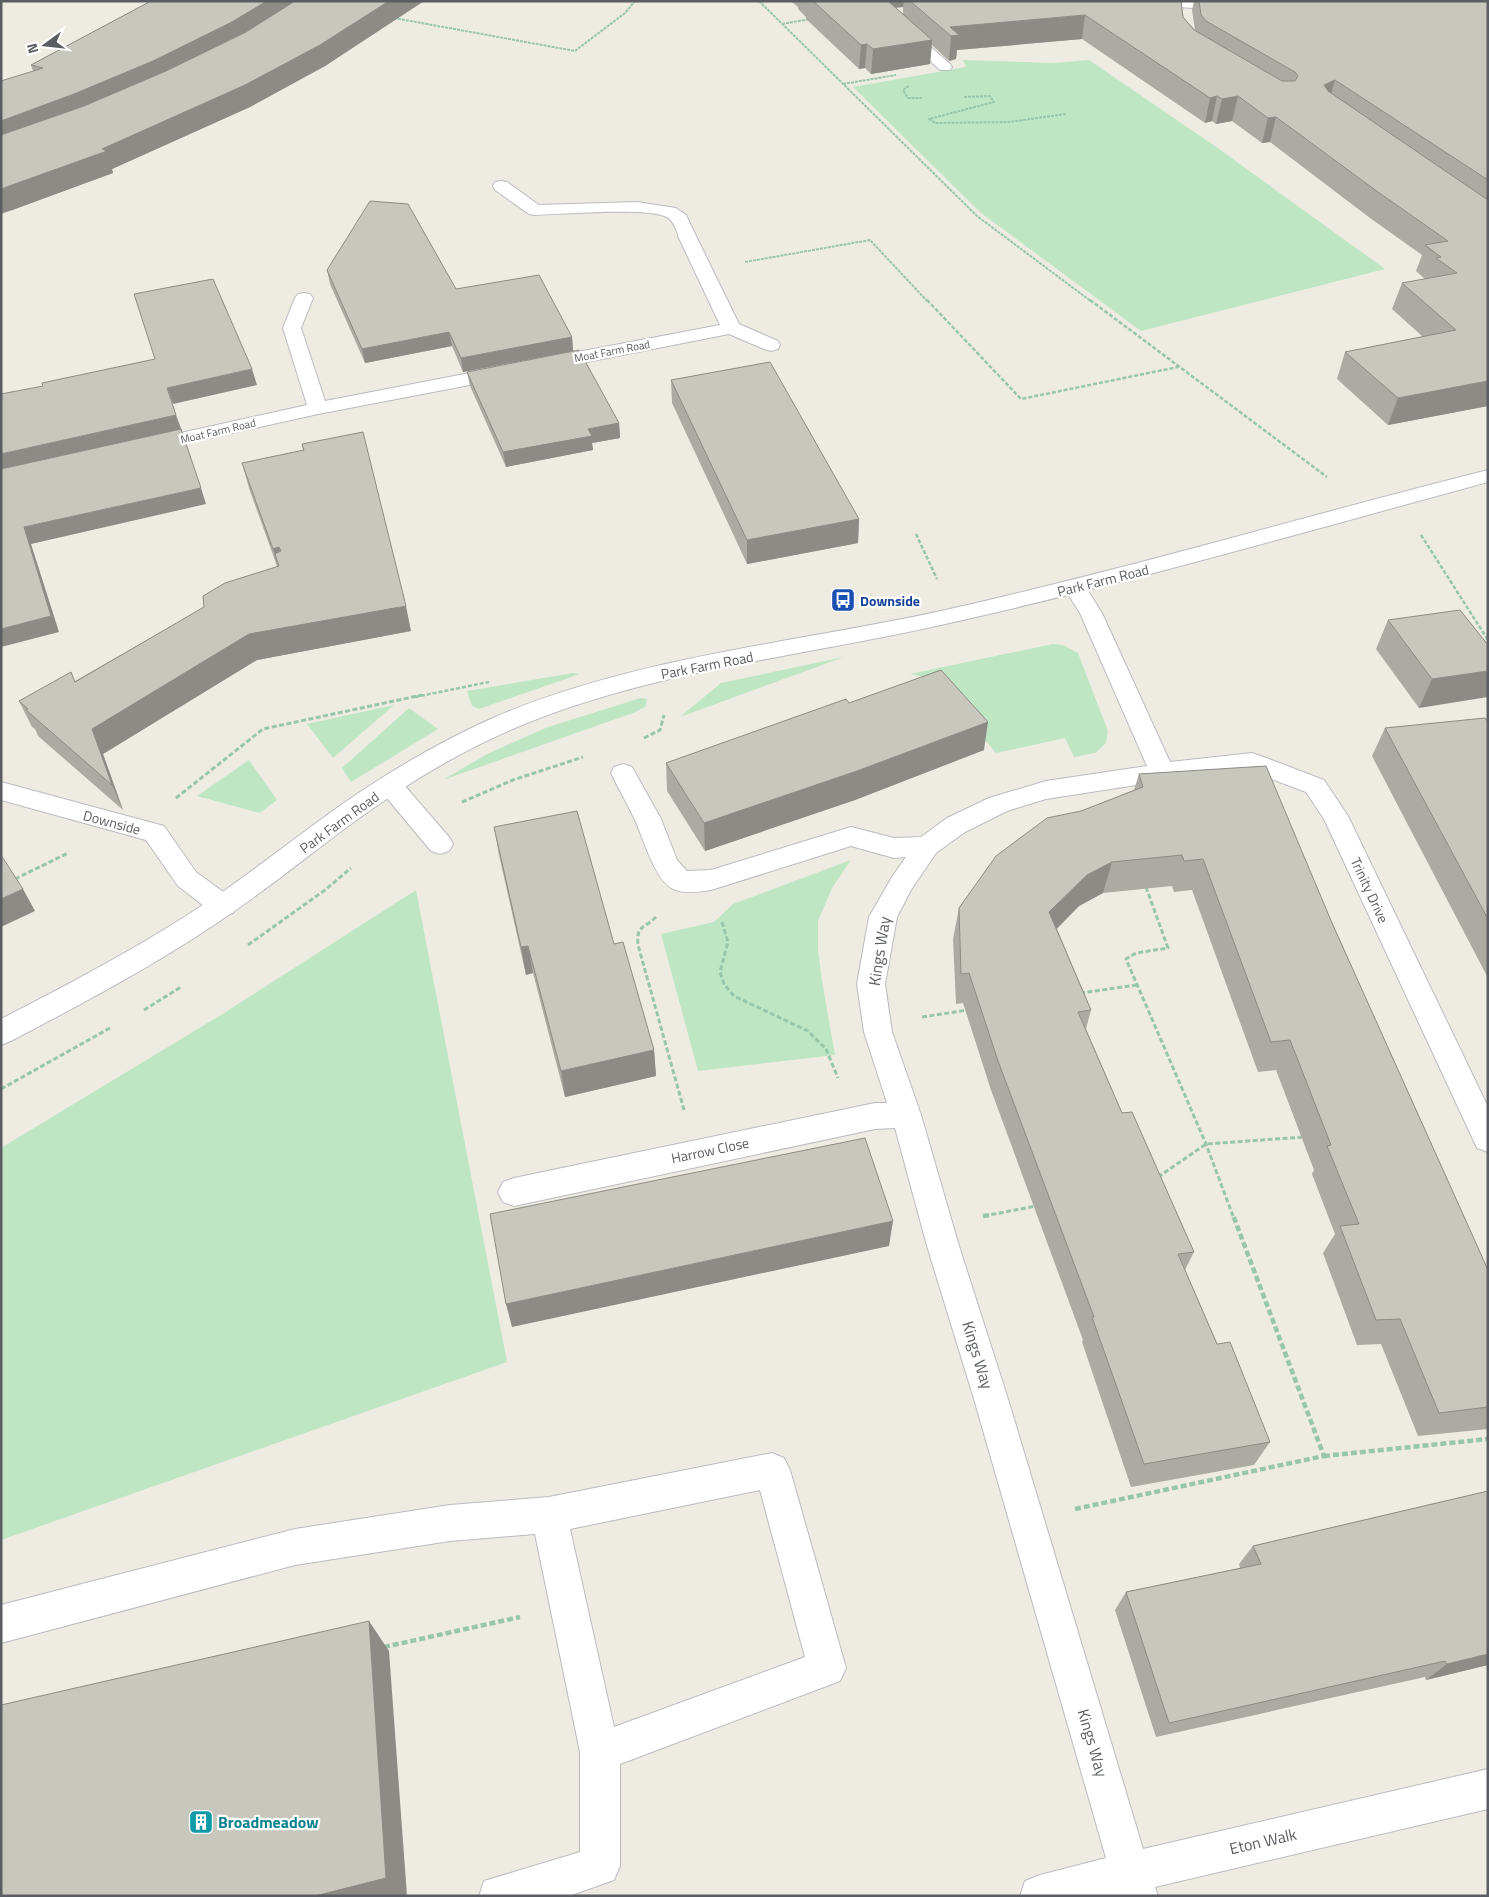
<svg xmlns="http://www.w3.org/2000/svg" width="1489" height="1897" viewBox="0 0 1489 1897" font-family="'Titillium Web',sans-serif">
  <style>
    .green { fill: #bee6c3 }
    .lines { fill: none; stroke-linecap: round; stroke-linejoin: round }
    .service-casing { stroke: #babbc1; stroke-width: 2 }
    .minor-casing { stroke: #babbc1; stroke-width: 2 }
    .tertiary-casing { stroke: #babbc1; stroke-width: 2 }
    .path-far3 { stroke: #97c6ab; stroke-width: 2; stroke-dasharray: 3 1; stroke-linecap: butt }
    .path-far2 { stroke: #97c6ab; stroke-width: 2.5; stroke-dasharray: 4 2; stroke-linecap: butt }
    .path-far1 { stroke: #97c6ab; stroke-width: 3; stroke-dasharray: 5 2.5; stroke-linecap: butt }
    .path { stroke: #97c6ab; stroke-width: 4.5; stroke-dasharray: 6 3; stroke-linecap: butt }
    .service { fill: #fff; fill-rule: evenodd }
    .minor { fill: #fff; fill-rule: evenodd }
    .tertiary { fill: #fff; fill-rule: evenodd }
    .wall { fill: #acaba3; fill-rule: evenodd }
    .shaded-wall { fill: #8c8b85 }
    .building { fill: #c8c7be; stroke: #8c8b85 }
    .labels { text-anchor: middle; dominant-baseline: central; stroke-width: 4.5; stroke-linejoin: round; paint-order: stroke }
    .far-street-label { font-size: 11px; fill: #5b5d63; stroke: #fff }
    .street-label { font-size: 14px; fill: #5b5d63; stroke: #fff }
    .transit-label { font-size: 14px; font-weight: bold; fill: #164399; stroke: #fff; text-anchor: start }
    .near-street-label { font-size: 16px; fill: #5b5d63; stroke: #fff }
    .near-culture-label { font-size: 16px; font-weight: bold; fill: #0d838f; stroke: #fff; text-anchor: start }
  </style>
  <rect width="100%" height="100%" fill="#eeece2"/>
  <!-- green -->
  <g class="green">
    <path d="M963 60 1054 63 1089 60 1212 144 1385 269 1141 331 981 213 853 87 966 67Z"/>
    <path d="M1053 644 1063 645 1078 653 1108 731 1106 743 1095 753 1074 757 1065 738 996 753 942 689 933 690 921 676 910 674Z"/>
    <path d="M844 657 680 717 721 683Z"/>
    <path d="M573 673 580 674 479 709 472 706 467 691Z"/>
    <path d="M641 698 647 699 645 707 633 713 443 780 487 754 548 727Z"/>
    <path d="M394 705 333 758 307 724Z"/>
    <path d="M409 708 438 729 351 782 342 768Z"/>
    <path d="M249 760 277 800 260 813 197 796Z"/>
    <path d="M851 860 832 888 818 921V950L822 981 835 1055 698 1071 661 934 714 922 733 904Z"/>
    <path d="M416 890 507 1362 1 1540V1148L224 1013Z"/>
  </g>
  <g class="lines">
    <defs>
      <g id="service">
        <path d="M501 181 507 182 539 205 637 202 676 208 686 215 696 236 693 240 687 241 681 240C676 232 675 222 667 217 647 207 561 214 535 215L529 214 495 190 493 186 495 182Z"/>
        <path d="M390 776 399 779 449 837 453 844 449 851 440 854 431 851 381 791 377 785 381 779Z"/>
        <path d="M772 1453 784 1458 790 1470 846 1668 840 1681 620 1764V1866L614 1880 569 1896H479L484 1881 580 1852V1752L535 1534 450 1541 295 1565 1 1643V1605L295 1529 450 1505 549 1497ZM760 1490 805 1657 614 1727 570 1529Z"/>
      </g>
      <g id="minor">
        <path d="M863 1H879L950 64 952 67 950 70H940Z"/>
        <path d="M1131 1H1221L1237 3 1239 6 1232 10 1138 5Z"/>
        <path d="M687 231 693 232 696 236 739 324 778 341 780 345 778 349 771 351 764 349 729 334 546 370 539 368 536 364 539 360 546 358 720 325 678 236 681 232Z"/>
        <path d="M304 293 310 294 313 298 301 328 325 401 506 366 513 368 516 372 513 376 506 378 318 414 147 452 140 450 137 446 140 442 307 405 283 328 295 298 298 294Z"/>
        <path d="M1075 581 1083 583 1102 613 1170 762 1252 753 1261 756 1324 780 1348 816 1488 1107V1152L1477 1148 1324 819 1306 792 1250 771 1162 781 1046 799 1007 811 965 832 936 853 911 890 897 917 885 984 892 1032 921 1115 959 1246 1008 1399 1143 1849 1488 1769V1809L1155 1887 1158 1896H1020L1025 1881 1040 1875 1106 1858 974 1399 927 1246 895 1128 875 1129 514 1206 503 1202 498 1192 503 1182 514 1178 875 1103H887L864 1032 857 984 869 917 892 877 906 857 894 858 851 846 711 890C699 892 684 894 673 889 654 880 643 836 634 818 627 803 618 788 611 773L614 767 623 764 632 767 661 819 677 860 687 871 711 870 851 827 894 838 921 837 947 818 989 798 1046 781 1147 766 1080 613 1064 588 1067 583Z"/>
        <path d="M1 782 164 826 196 872 233 899 236 906 233 913 223 916 213 913 178 886 146 840 1 800Z"/>
      </g>
      <path id="tertiary" d="M1488 470V482C1304 532 1122 585 936 626 797 657 646 672 515 728 458 752 405 785 355 821 314 851 275 883 233 912 163 961 87 1001 11 1041L1 1045V1019C75 981 149 942 218 895 260 866 300 834 341 805 390 771 441 741 495 717 635 657 794 643 941 611 1125 570 1305 516 1488 470Z"/>
    </defs>
    <!-- service casing -->
    <use href="#service" class="service-casing"/>
    <!-- minor casing -->
    <use href="#minor" class="minor-casing"/>
    <!-- tertiary casing -->
    <use href="#tertiary" class="tertiary-casing"/>
    <!-- path-far3 -->
    <g class="path-far3">
      <path d="M759 1 977 216 1092 302"/>
      <path d="M394 18 575 51 625 13 635 1"/>
      <path d="M782 24 810 19"/>
      <path d="M843 84 896 75"/>
      <path d="M909 86 903 90 908 98H922"/>
      <path d="M964 97 990 96 994 102 929 119 935 123 1009 122 1066 114"/>
      <path d="M745 262 870 240 928 302"/>
    </g>
    <!-- path-far2 -->
    <g class="path-far2">
      <path d="M927 300 1021 399 1178 367"/>
      <path d="M1090 300 1327 477"/>
      <path d="M916 534 937 579"/>
      <path d="M1421 535 1488 640"/>
      <path d="M415 697 489 682"/>
    </g>
    <!-- path-far1 -->
    <g class="path-far1">
      <path d="M644 738 660 730 664 715"/>
      <path d="M176 798 263 729 422 695"/>
      <path d="M462 802 513 780 583 757"/>
      <path d="M15 879 68 853"/>
      <path d="M1146 887 1168 948 1136 953 1126 959 1206 1144 1233 1216"/>
      <path d="M656 917C644 929 636 925 638 945L684 1110"/>
      <path d="M722 922 728 942 720 972 724 984 734 996 808 1031 826 1049 838 1078"/>
      <path d="M248 945 325 890 351 868"/>
      <path d="M1080 993 1137 985"/>
      <path d="M144 1010 181 987"/>
      <path d="M922 1017 968 1010"/>
      <path d="M1 1089 110 1028"/>
      <path d="M1158 1177 1206 1144 1304 1137"/>
      <path d="M984 1216 1036 1206"/>
    </g>
    <!-- path -->
    <g class="path">
      <path d="M983 1216 991 1215"/>
      <path d="M1324 1456 1488 1439"/>
      <path d="M1075 1509 1324 1456 1233 1215"/>
      <path d="M384 1647 520 1617"/>
    </g>
    <!-- service -->
    <use href="#service" class="service"/>
    <!-- minor -->
    <use href="#minor" class="minor"/>
    <!-- tertiary -->
    <use href="#tertiary" class="tertiary"/>
  </g>
  <!-- wall -->
  <g class="wall">
    <path d="M151 1H424L325 66 250 107 112 169 113 173 10 211 33 71 31 65Z"/>
    <path d="M791 1H1181L1183 17 1195 30 1192 10 1194 1H1488V406L1388 425 1337 379 1345 352 1423 337 1392 309 1402 283 1425 279 1416 271 1422 255 1370 218 1270 142 1262 143 1232 121 1216 124 1212 121 1205 123 1082 39 957 50 956 59 949 61 932 45 930 64 871 74 865 68 859 69 806 19V17L798 9V7ZM903 7V14L896 8Z"/>
    <path d="M327 270 456 289 572 337 573 351 463 372 452 346 365 363 330 284Z"/>
    <path d="M467 372 619 423 620 438 592 443 593 450 506 467 470 386Z"/>
    <path d="M671 380 859 519 858 543 747 564 672 403Z"/>
    <path d="M302 444 411 631 257 660 103 754 123 810 38 736 35 729 32 727 19 701 75 681 277 566 249 488 242 463 303 450Z"/>
    <path d="M1388 620 1488 645 1419 708 1376 649Z"/>
    <path d="M849 703 984 750 855 800 705 851 667 791 666 763Z"/>
    <path d="M1488 722V978L1372 756 1385 728Z"/>
    <path d="M1139 774 1332 923 1488 1270V1429L1418 1436 1381 1344 1357 1345 1323 1253 1335 1234 1312 1174 1314 1170 1276 1070 1258 1072 1192 890 1174 892 1172 886 1103 893 1079 906 1057 929 1091 1010 1086 1029 1122 1113 1194 1252 1185 1270 1217 1344 1270 1442 1254 1465 1131 1487 1082 1342 1083 1340 991 1090 963 1003 956 1004 953 939 959 908 1081 811 1134 790Z"/>
    <path d="M494 827 614 944 654 1050 656 1076 565 1097 533 973 526 975 499 855Z"/>
    <path d="M1488 1491V1665L1426 1680 1425 1677 1156 1737 1115 1610 1126 1592 1240 1568 1239 1564 1253 1546Z"/>
  </g>
  <!-- shaded-wall -->
  <g class="shaded-wall">
    <path d="M267 1H305L235 44 1 145V121Z"/>
    <path d="M389 1H424L325 66 250 107 112 169 113 173 1 214V189L102 149Z"/>
    <path d="M890 1H904L903 7 890 8Z"/>
    <path d="M1085 15 1082 39 957 50 956 59 949 61 951 36 950 27Z"/>
    <path d="M932 40 930 64 871 74 873 49Z"/>
    <path d="M867 44 865 68 859 69 861 45Z"/>
    <path d="M1335 80 1328 104 1324 85Z"/>
    <path d="M1217 96 1212 121 1205 123 1210 98Z"/>
    <path d="M1238 96 1232 121 1216 124 1222 99Z"/>
    <path d="M1276 117 1270 142 1262 143 1268 118Z"/>
    <path d="M449 332 452 346 365 363 362 349Z"/>
    <path d="M572 337 573 351 463 372 461 358Z"/>
    <path d="M252 369 257 385 173 404 167 388Z"/>
    <path d="M1488 381V406L1388 425 1398 398Z"/>
    <path d="M176 415 182 431 1 471V454Z"/>
    <path d="M619 423 620 438 592 443 593 450 506 467 503 452 588 429Z"/>
    <path d="M201 488 206 504 31 544 59 632 1 647V629L24 527Z"/>
    <path d="M859 519 858 543 747 564V540Z"/>
    <path d="M279 547 287 573 275 554 280 574 273 549Z"/>
    <path d="M406 606 411 631 257 660 103 754 123 810 112 785 92 729 249 634Z"/>
    <path d="M1488 671V697L1419 708 1432 679Z"/>
    <path d="M988 722 984 750 855 800 705 851 704 823Z"/>
    <path d="M1112 862 1103 893 1079 906 1042 943 1049 912 1087 875Z"/>
    <path d="M23 889 35 911 1 927V899Z"/>
    <path d="M528 946 533 973 526 975 521 947Z"/>
    <path d="M654 1050 656 1076 565 1097 561 1071Z"/>
    <path d="M893 1221 889 1246 512 1327 506 1304Z"/>
    <path d="M369 1621 389 1651 407 1896H315Z"/>
    <path d="M1488 1654V1665L1426 1680 1447 1664Z"/>
  </g>
  <!-- building -->
  <g class="building">
    <path d="M151 1H267L230 23 153 61 74 94 1 121V81L43 68 31 65Z"/>
    <path d="M295 1H389L320 45 245 85 102 149 107 151 1 189V135L84 106 166 71 246 32Z"/>
    <path d="M813 1H888L932 40 873 49 867 44 861 45Z"/>
    <path d="M910 1H1181L1183 17 1194 30 1282 81H1295L1298 76 1295 72 1206 21 1201 15 1199 1H1488V180L1335 80 1324 85 1328 91 1488 200V381L1398 398 1345 352 1456 330 1402 283 1457 273 1436 258 1441 257 1425 245 1448 241 1378 192 1276 117 1268 118 1238 96 1222 99 1217 96 1210 98 1085 15 950 27 959 35 951 36Z"/>
    <path d="M370 201 408 204 456 289 539 275 572 337 461 358 449 332 362 349 327 270Z"/>
    <path d="M213 279 252 369 167 388 176 415 1 454V394L43 386 42 383 155 359 134 294Z"/>
    <path d="M579 350 619 423 588 429 592 436 503 452 467 372Z"/>
    <path d="M770 362 859 519 747 540 671 380Z"/>
    <path d="M181 429 201 488 24 527 51 616 1 629V469Z"/>
    <path d="M363 432 406 606 249 634 92 729 112 785 26 710 28 709 19 701 71 672 75 682 204 607 203 596 225 583 279 566 275 554 281 551 279 547 273 549 242 463 304 450 302 444Z"/>
    <path d="M1460 610 1488 645V671L1432 679 1388 620Z"/>
    <path d="M941 670 988 722 857 771 704 823 666 763 846 699 849 703Z"/>
    <path d="M1485 718 1488 722V919L1385 728Z"/>
    <path d="M1266 766 1332 923 1488 1270V1407L1439 1413 1400 1319 1376 1320 1340 1226 1359 1224 1327 1146 1331 1145 1290 1040 1271 1042 1203 859 1184 861 1182 855 1112 862 1087 875 1049 912 1091 1010 1078 1012 1122 1113 1132 1112 1194 1252 1178 1254 1217 1344 1230 1342 1270 1442 1144 1464 1092 1317H1094L998 1061 969 973 961 974 959 908 996 856 1047 818 1081 811 1143 787 1139 774Z"/>
    <path d="M577 811 614 944 623 942 654 1050 561 1071 528 946 521 947 494 827Z"/>
    <path d="M1 855 23 889 1 899Z"/>
    <path d="M865 1138 893 1221 506 1304 490 1214Z"/>
    <path d="M1488 1491V1654L1447 1664 1445 1661 1169 1723 1126 1592 1261 1564 1253 1546Z"/>
    <path d="M369 1621 386 1878 315 1896H1V1705Z"/>
  </g>
  <!-- icons -->
  <defs>
    <symbol id="bus-square" viewBox="-11 -11 22 22"><rect x="-9" y="-9" width="18" height="18" rx="4" fill="#1a4fb4" stroke="#fff"/><path d="M-5-6H5V4H4V6H2V4H-2V6H-4V4H-5ZM-3.5-4V0h7V-4ZM-3.5 1.2v1.5H-2V1.2ZM2 1.2v1.5H3.5V1.2Z" fill="#fff"/></symbol>
    <symbol id="building-square" viewBox="-11 -11 22 22"><rect x="-9" y="-9" width="18" height="18" rx="4" fill="#0f9aa8" stroke="#fff"/><path d="M-4-6H4V6H1V3H-1V6H-4ZM-2.5-4.3h1.7v1.8h-1.7ZM.8-4.3h1.7v1.8H.8ZM-2.5-1h1.7V.8h-1.7ZM.8-1h1.7V.8H.8Z" fill="#fff"/></symbol>
  </defs>
  <g fill-rule="evenodd">
    <use href="#bus-square" x="829" y="586" width="28" height="28"/>
    <use href="#building-square" x="187" y="1808" width="28" height="28"/>
  </g>
  <g class="labels">
    <!-- far-street labels -->
    <g class="far-street-label">
      <text transform="translate(612 351) rotate(-11)">Moat Farm Road</text>
      <text transform="translate(218 431) rotate(-13)">Moat Farm Road</text>
    </g>
    <!-- street labels -->
    <g class="street-label">
      <text transform="translate(1103 580) rotate(-14)">Park Farm Road</text>
      <text transform="translate(707 665) rotate(-11)">Park Farm Road</text>
      <text transform="translate(112 822) rotate(15)">Downside</text>
      <text transform="translate(339 822) rotate(-36)">Park Farm Road</text>
      <text transform="translate(1370 890) rotate(65)">Trinity Drive</text>
      <text transform="translate(710 1150) rotate(-12)">Harrow Close</text>
    </g>
    <!-- transit labels -->
    <g class="transit-label">
      <text x="860" y="600">Downside</text>
    </g>
    <!-- near-street labels -->
    <g class="near-street-label">
      <text transform="translate(879 951) rotate(-81)">Kings Way</text>
      <text transform="translate(978 1355) rotate(73)">Kings Way</text>
      <text transform="translate(1093 1743) rotate(74)">Kings Way</text>
      <text transform="translate(1263 1841) rotate(-13)">Eton Walk</text>
    </g>
    <!-- near-culture labels -->
    <g class="near-culture-label">
      <text x="218" y="1822">Broadmeadow</text>
    </g>
  </g>
  <!-- border -->
  <rect width="1489" height="1897" fill="none" stroke="#5b5d63" stroke-width="5"/>
  <!-- north arrow -->
  <g transform="translate(45 45) rotate(255)" stroke="#ffffff" stroke-width="4" paint-order="stroke">
  <path d="M0-4L9 19L0 12L-9 19Z" fill="#5b5d63"/>
  <text y="-8" font-size="14" font-weight="bold" text-anchor="middle" fill="#5b5d63">N</text>
  </g>
</svg>
